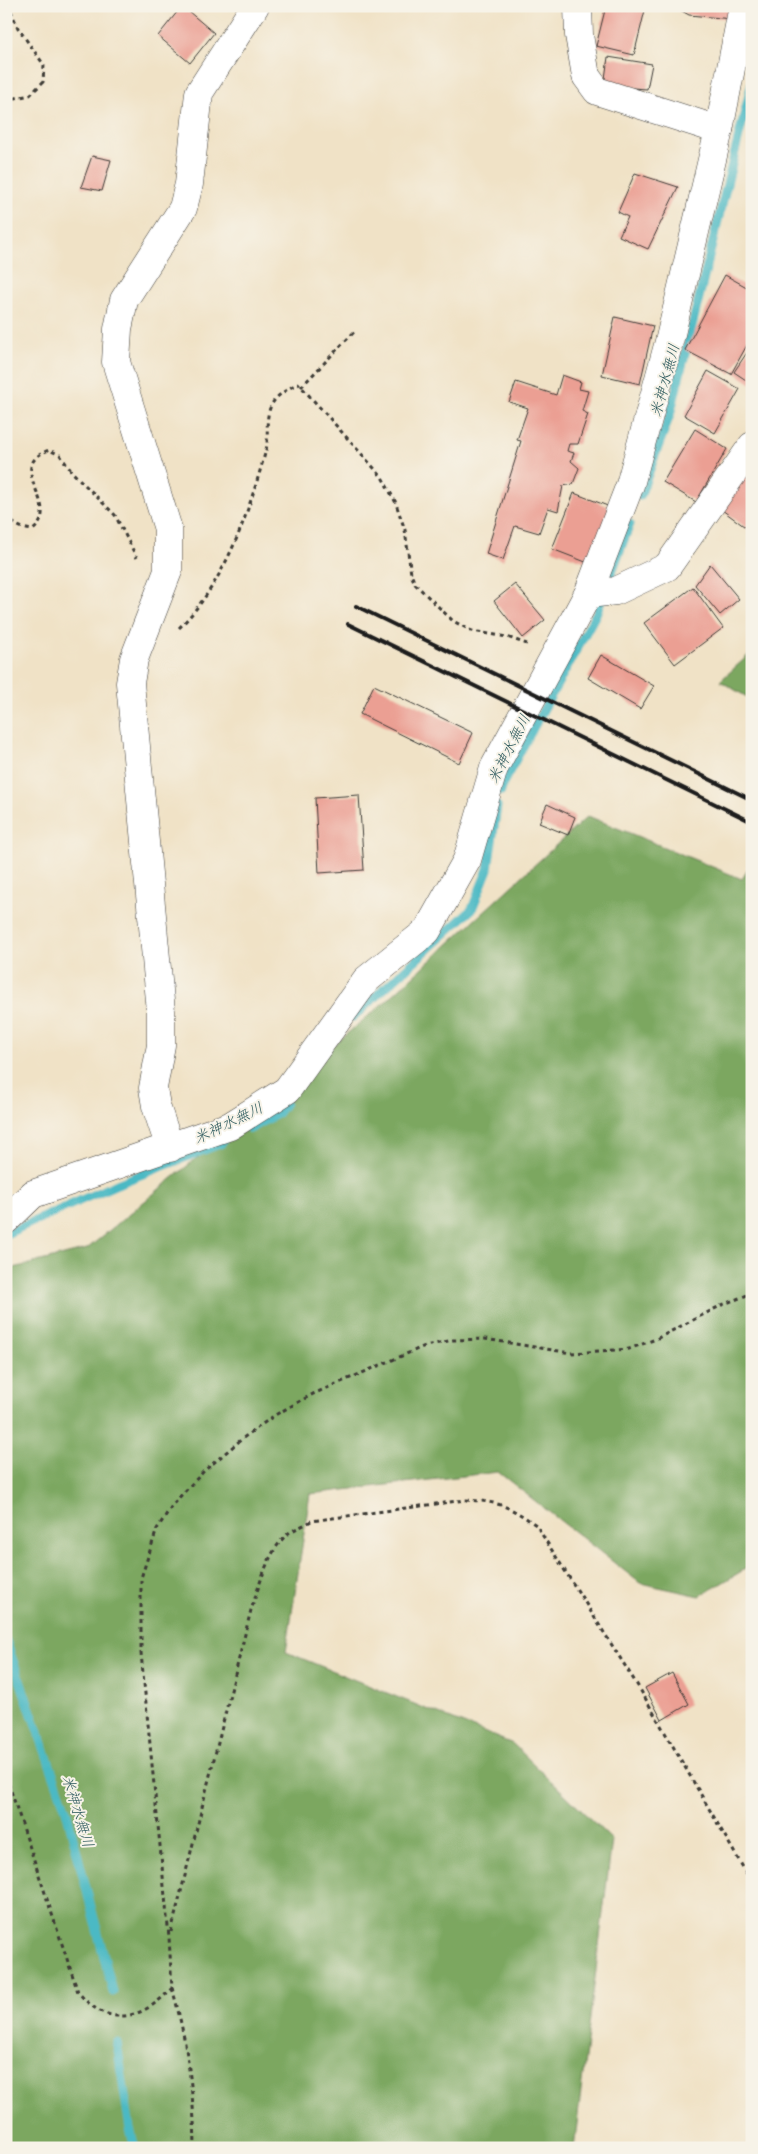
<svg xmlns="http://www.w3.org/2000/svg" width="758" height="2154" viewBox="0 0 758 2154" font-family="Mali,'Klee One',sans-serif">
  <style>
    .forest { fill: #7ba760; stroke: #4c623e }
    .lines { fill: none; stroke-linecap: round; stroke-linejoin: round }
    .stream { stroke: #4bb9c4; stroke-width: 9 }
    .building { fill: #eb9f93 }
    .minor-casing { stroke: #3c3a36; stroke-width: 29 }
    .path { stroke: #3c3a36; stroke-width: 3; stroke-dasharray: 4 4; stroke-linecap: butt }
    .minor { stroke: #fff; stroke-width: 28 }
    .rail { stroke: #1c1c1c; stroke-width: 4 }
    .labels { text-anchor: middle; dominant-baseline: central; stroke-width: 4; stroke-linejoin: round; paint-order: stroke }
    .water-label { font-size: 15px; font-style: italic; fill: #2f5b5f; stroke: #f7f3e8 }
  </style>
  <rect width="100%" height="100%" fill="#f7f3e8"/>
  <filter id="ink" filterUnits="userSpaceOnUse"><feTurbulence type="fractalNoise" baseFrequency=".02" numOctaves="2"/><feDisplacementMap in="SourceGraphic" scale="10" xChannelSelector="R" yChannelSelector="G"/><feConvolveMatrix kernelMatrix="1 2 1 2 8 2 1 2 1" color-interpolation-filters="sRGB"/></filter>
  <filter id="wash" filterUnits="userSpaceOnUse"><feTurbulence type="fractalNoise" baseFrequency=".0096" numOctaves="4" result="noise"/><feDisplacementMap in="SourceGraphic" scale="20" xChannelSelector="R" yChannelSelector="G"/><feGaussianBlur stdDeviation="1.12" result="paint"/><feColorMatrix in="noise" values="0 0 0 0 0 0 0 0 0 0 0 0 0 0 0 0 0 1.4 0 .05"/><feComposite in="paint" operator="in"/></filter>
  <g filter="url(#wash)">
    <rect width="100%" height="100%" fill="#f0e2c6"/>
    <!-- forest -->
    <g class="forest">
      <path d="M752 652V700L720 681Z"/>
      <path d="M588 816 742 879 752 863V1565L700 1596 640 1583 498 1472 310 1494 286 1652 513 1744 612 1840 574 2148H6V1270L87 1249 385 1002Z"/>
    </g>
    <g class="lines">
      <!-- stream -->
      <g class="stream">
        <path d="M640 496 670 415 752 83"/>
        <path d="M501 791 504 781 596 614 630 524"/>
        <path d="M353 1017 472 909 488 869 497 806"/>
        <path d="M250 1129 277 1114 285 1103"/>
        <path d="M6 1234 117 1184 222 1143"/>
        <path d="M6 1641 66 1810 113 1992"/>
        <path d="M117 2043 130 2129 135 2148"/>
      </g>
    </g>
    <g id="blocks">
      <!-- building -->
      <g class="building">
        <path d="M182 6 214 33 190 63 158 36Z"/>
        <path d="M606 6H646L634 55 596 46Z"/>
        <path d="M673 6H733L732 19 689 15Z"/>
        <path d="M608 57 652 64 647 89 604 86Z"/>
        <path d="M92 156 111 160 102 191 81 187Z"/>
        <path d="M635 173 678 187 648 249 619 236 628 217 618 212Z"/>
        <path d="M725 275 752 290V336L731 374 685 350Z"/>
        <path d="M615 317 653 326 640 384 602 375Z"/>
        <path d="M752 345V384L734 372Z"/>
        <path d="M708 371 740 389 715 433 684 415Z"/>
        <path d="M562 375 581 382 579 389 588 391 582 411 588 414 578 444H569L567 451 574 453 571 461 579 468 573 484 563 486 558 511 548 508 539 533 515 526 503 560 486 554 521 441 517 440 528 408 509 402 516 382 556 395Z"/>
        <path d="M695 429 727 449 696 502 663 482Z"/>
        <path d="M752 467V532L718 507Z"/>
        <path d="M574 493 618 510 596 566 552 549Z"/>
        <path d="M710 564 739 599 720 615 695 585Z"/>
        <path d="M515 584 545 620 523 638 494 601Z"/>
        <path d="M693 587 723 628 675 664 644 623Z"/>
        <path d="M601 655 654 686 640 709 588 678Z"/>
        <path d="M374 685 473 733 459 763 360 714Z"/>
        <path d="M359 795 364 870 319 873 315 798Z"/>
        <path d="M547 804 575 817 568 835 539 823Z"/>
        <path d="M672 1673 689 1704 662 1720 645 1688Z"/>
      </g>
    </g>
  </g>
  <g filter="url(#ink)">
    <use href="#blocks" fill-opacity="0" stroke="#3c3a36" stroke-width="1"/>
    <g class="lines">
      <defs>
        <g id="minor">
          <path d="M578 6 579 35 586 76 597 91 719 130"/>
          <path d="M588 594 616 591 667 567 752 446"/>
          <path d="M170 1148 156 1106 153 1088 161 1045V1011L130 683 134 659 168 571V529L116 362 118 329 124 300 183 208 189 184 199 93 255 6"/>
          <path d="M6 1220 33 1194 230 1126 287 1090 366 980 427 931 467 860 494 768 588 594 630 485 670 338 719 130 743 6"/>
        </g>
      </defs>
      <!-- minor casing -->
      <use href="#minor" class="minor-casing"/>
      <!-- path -->
      <g class="path">
        <path d="M6 100 30 95 43 82 44 65 18 28 9 6"/>
        <path d="M301 387 355 331"/>
        <path d="M6 516C14 525 22 529 33 530 64 505 2 468 49 450L60 455 72 472 115 515 137 558"/>
        <path d="M179 628C227 580 248 514 266 450 269 437 265 421 270 408 275 395 287 390 298 383L382 477 395 501 405 530 411 574 415 584 453 621 472 631 507 637 527 644"/>
        <path d="M6 1776 78 1992C108 2029 142 2020 172 1988L169 1937 141 1653V1578L157 1529 173 1504 204 1471 243 1438 275 1415 313 1394 425 1346 453 1340 485 1339 571 1353 629 1349 656 1339 722 1305 752 1293"/>
        <path d="M171 1932 251 1610C260 1584 268 1549 290 1532 297 1528 305 1525 311 1521L465 1500C498 1501 509 1506 536 1525L641 1691 752 1883"/>
        <path d="M172 1988C187 2039 194 2095 195 2148"/>
      </g>
      <!-- minor -->
      <use href="#minor" class="minor"/>
      <!-- rail -->
      <g class="rail">
        <path d="M356 606 752 800"/>
        <path d="M348 624 752 822"/>
      </g>
    </g>
  </g>
  <g class="labels">
    <!-- water labels -->
    <g class="water-label">
      <text transform="translate(664 380) rotate(-75)">米神水無川</text>
      <text transform="translate(508 748) rotate(-63)">米神水無川</text>
      <text transform="translate(228 1122) rotate(-26)">米神水無川</text>
      <text transform="translate(79 1811) rotate(73)">米神水無川</text>
    </g>
  </g>
  <!-- margin -->
  <rect width="758" height="2154" fill="none" stroke="#f7f3e8" stroke-width="25"/>
</svg>
